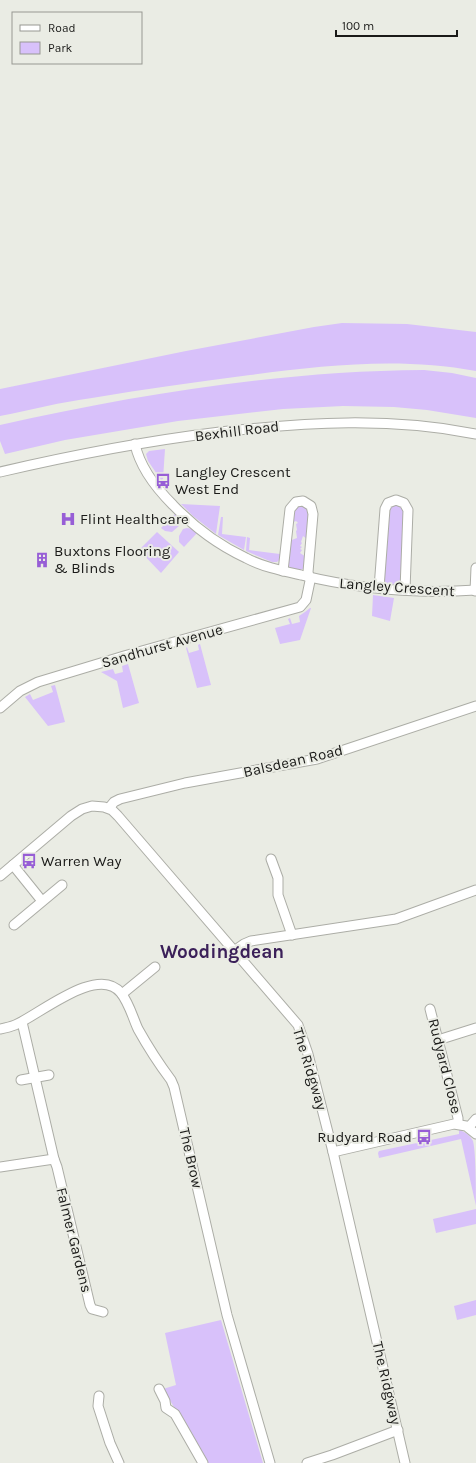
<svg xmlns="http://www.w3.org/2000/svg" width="476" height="1463" viewBox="0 0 476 1463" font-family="Karla,sans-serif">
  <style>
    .green { fill: #d8c1fa }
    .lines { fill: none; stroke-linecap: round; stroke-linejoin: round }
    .street-casing { stroke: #acada6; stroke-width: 11 }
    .street { stroke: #fff; stroke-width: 9 }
    .labels { text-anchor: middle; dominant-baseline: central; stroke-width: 4; stroke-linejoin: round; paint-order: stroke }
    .street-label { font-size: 15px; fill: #1a1a18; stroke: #eaece4 }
    .poi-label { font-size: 15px; fill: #1a1a18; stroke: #eaece4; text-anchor: start }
    .district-label { font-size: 19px; font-weight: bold; fill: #3b2059; stroke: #eaece4 }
  </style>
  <rect width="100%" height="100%" fill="#eaece4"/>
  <!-- green -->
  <g class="green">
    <path d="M342 323 407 324 476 332V371C401 357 325 365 250 375 197 382 145 389 92 398 61 402 31 410 0 416V389L186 351 314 327Z"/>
    <path d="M424 370 452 373 476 378V418L427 410 394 407 343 406 283 409 178 421 65 440 5 454 0 441V425C139 394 281 371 424 370Z"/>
    <path d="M165 449 163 479 161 480 148 461 146 454 149 451Z"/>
    <path d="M181 504 220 506 216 534 193 516Z"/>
    <path d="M300 504 306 506 309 511 307 539 303 536 301 542 302 543 300 546 302 547 300 549 302 550 300 553 306 557 304 568C298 573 292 570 288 565L289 541 297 538 296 531 297 530 296 524 298 523 296 521 291 523V513Z"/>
    <path d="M401 504 405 513 400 580 395 585H388L383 581 389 505Z"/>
    <path d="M175 514 180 519 179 526 172 532 165 531 161 528Z"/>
    <path d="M221 517H223L222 534 246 537 244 550 218 535Z"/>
    <path d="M187 528 193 529 197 533 184 547 179 542V536L183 529Z"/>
    <path d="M157 532 179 552 161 573 139 550Z"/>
    <path d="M247 537 250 538 249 550 280 554V559L277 562H272L246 551Z"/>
    <path d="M373 595 394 598 390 621 372 616Z"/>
    <path d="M310 608H311L300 640 280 644 275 628 290 624 288 619 290 618 292 624 300 622 299 616 305 612Z"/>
    <path d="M200 644 211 685 197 688 186 648 187 647 189 653 199 650 198 645Z"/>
    <path d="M128 664 139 703 123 708 117 681 101 672 113 669 115 674 123 672 122 666Z"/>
    <path d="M55 685 65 722 48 726 25 697 30 694 33 700 53 692 51 686Z"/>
    <path d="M459 1130C465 1132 470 1135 473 1141 476 1152 476 1192 476 1206L461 1139 379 1158 378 1153 379 1151 459 1134Z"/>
    <path d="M476 1209V1224L436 1233 433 1219Z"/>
    <path d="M476 1300V1315L457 1320 454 1306Z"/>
    <path d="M221 1320 263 1463H208L163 1389 176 1385 165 1333Z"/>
  </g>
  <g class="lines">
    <defs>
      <g id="street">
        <path d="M135 444C140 468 156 488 173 505 194 527 218 545 246 558 263 567 283 571 301 575 358 589 418 594 476 590"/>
        <path d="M0 472C73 455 146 441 220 432 307 422 390 417 476 434"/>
        <path d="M379 588 385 509 388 503 396 500 404 503 408 510 405 590"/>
        <path d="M475 591 476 568"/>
        <path d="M0 708 20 691 38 682 124 656 300 607 306 600 310 581 308 572 313 514 311 506 303 501 296 502 290 509 283 571"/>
        <path d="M109 808 114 802 120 799 185 783 317 759 476 706"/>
        <path d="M271 859 278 878V895L292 935"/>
        <path d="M13 865 42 901"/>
        <path d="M0 876 71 816 82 809 92 806 104 807 112 810 118 816 298 1025 308 1054 333 1152 405 1463"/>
        <path d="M14 925 62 885"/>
        <path d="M234 951 244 944 251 941 396 919 476 890"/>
        <path d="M122 994 155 967"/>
        <path d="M430 1009 458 1118V1124"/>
        <path d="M22 1022 54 1159 57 1167 90 1305 92 1309 103 1312"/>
        <path d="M0 1029C5 1028 10 1027 15 1025 39 1015 98 964 121 993 129 1003 133 1018 138 1029 148 1047 159 1064 171 1080L174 1087 227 1315 270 1463"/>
        <path d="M438 1040 476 1028"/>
        <path d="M21 1080 49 1075"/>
        <path d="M469 1127 476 1119"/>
        <path d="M333 1152 454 1124 466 1126 476 1134"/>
        <path d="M0 1167 54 1159"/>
        <path d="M159 1389 165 1401 166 1408 175 1414 203 1463"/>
        <path d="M99 1396 98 1406 110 1443 119 1463"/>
        <path d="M307 1463 332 1455 398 1430"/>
      </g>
    </defs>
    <!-- street casing -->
    <use href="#street" class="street-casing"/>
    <!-- street -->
    <use href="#street" class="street"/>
  </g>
  <!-- icons -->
  <defs>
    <symbol id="bus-bare" viewBox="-9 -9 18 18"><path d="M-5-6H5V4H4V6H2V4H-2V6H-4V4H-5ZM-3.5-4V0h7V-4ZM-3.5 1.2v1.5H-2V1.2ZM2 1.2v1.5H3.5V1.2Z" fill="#975ed6" stroke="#eaece4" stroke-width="2.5" paint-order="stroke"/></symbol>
    <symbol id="hospital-bare" viewBox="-9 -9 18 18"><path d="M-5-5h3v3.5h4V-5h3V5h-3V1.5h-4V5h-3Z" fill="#975ed6" stroke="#eaece4" stroke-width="2.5" paint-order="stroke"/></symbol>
    <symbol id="building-bare" viewBox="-9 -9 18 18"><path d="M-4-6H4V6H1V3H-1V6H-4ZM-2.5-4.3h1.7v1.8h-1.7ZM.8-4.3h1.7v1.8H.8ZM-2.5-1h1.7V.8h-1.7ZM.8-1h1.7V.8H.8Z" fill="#975ed6" stroke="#eaece4" stroke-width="2.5" paint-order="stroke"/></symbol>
  </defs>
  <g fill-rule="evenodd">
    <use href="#bus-bare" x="152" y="470" width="22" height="22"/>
    <use href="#hospital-bare" x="57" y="508" width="22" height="22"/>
    <use href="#building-bare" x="31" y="549" width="22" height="22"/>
    <use href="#bus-bare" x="18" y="850" width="22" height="22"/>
    <use href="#bus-bare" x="413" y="1126" width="22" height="22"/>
  </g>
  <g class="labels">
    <!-- street labels -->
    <g class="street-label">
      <text transform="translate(237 431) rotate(-7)">Bexhill Road</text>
      <text transform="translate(397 587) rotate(4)">Langley Crescent</text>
      <text transform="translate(162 646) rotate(-16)">Sandhurst Avenue</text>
      <text transform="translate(293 761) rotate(-13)">Balsdean Road</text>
      <text transform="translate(445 1066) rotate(76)">Rudyard Close</text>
      <text transform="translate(310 1069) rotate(73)">The Ridgway</text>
      <text transform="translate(191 1158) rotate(77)">The Brow</text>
      <text transform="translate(74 1240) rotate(76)">Falmer Gardens</text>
      <text transform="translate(387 1383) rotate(77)">The Ridgway</text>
    </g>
    <!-- poi labels -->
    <g class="poi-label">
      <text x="175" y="472">Langley Crescent<tspan x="175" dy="17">West End</tspan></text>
      <text x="80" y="519">Flint Healthcare</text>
      <text x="54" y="551">Buxtons Flooring<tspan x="54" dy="17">&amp; Blinds</tspan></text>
      <text x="41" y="861">Warren Way</text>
      <text x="412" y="1137" text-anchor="end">Rudyard Road</text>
    </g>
    <!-- district labels -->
    <g class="district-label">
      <text x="222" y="952">Woodingdean</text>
    </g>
  </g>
  <!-- legend -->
  <rect x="12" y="12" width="130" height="52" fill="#eaece4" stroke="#979892"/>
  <rect x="20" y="25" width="20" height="6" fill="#ffffff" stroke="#979892"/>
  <text x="48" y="32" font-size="12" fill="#1a1a18">Road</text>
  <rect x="20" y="42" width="20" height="12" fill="#d8c1fa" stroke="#979892"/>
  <text x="48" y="52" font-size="12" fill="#1a1a18">Park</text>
  <!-- scale -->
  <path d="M336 30v6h121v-6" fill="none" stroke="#1a1a18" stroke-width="2"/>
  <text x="342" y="30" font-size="12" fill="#1a1a18" stroke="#eaece4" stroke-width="3" paint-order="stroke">100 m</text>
</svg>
